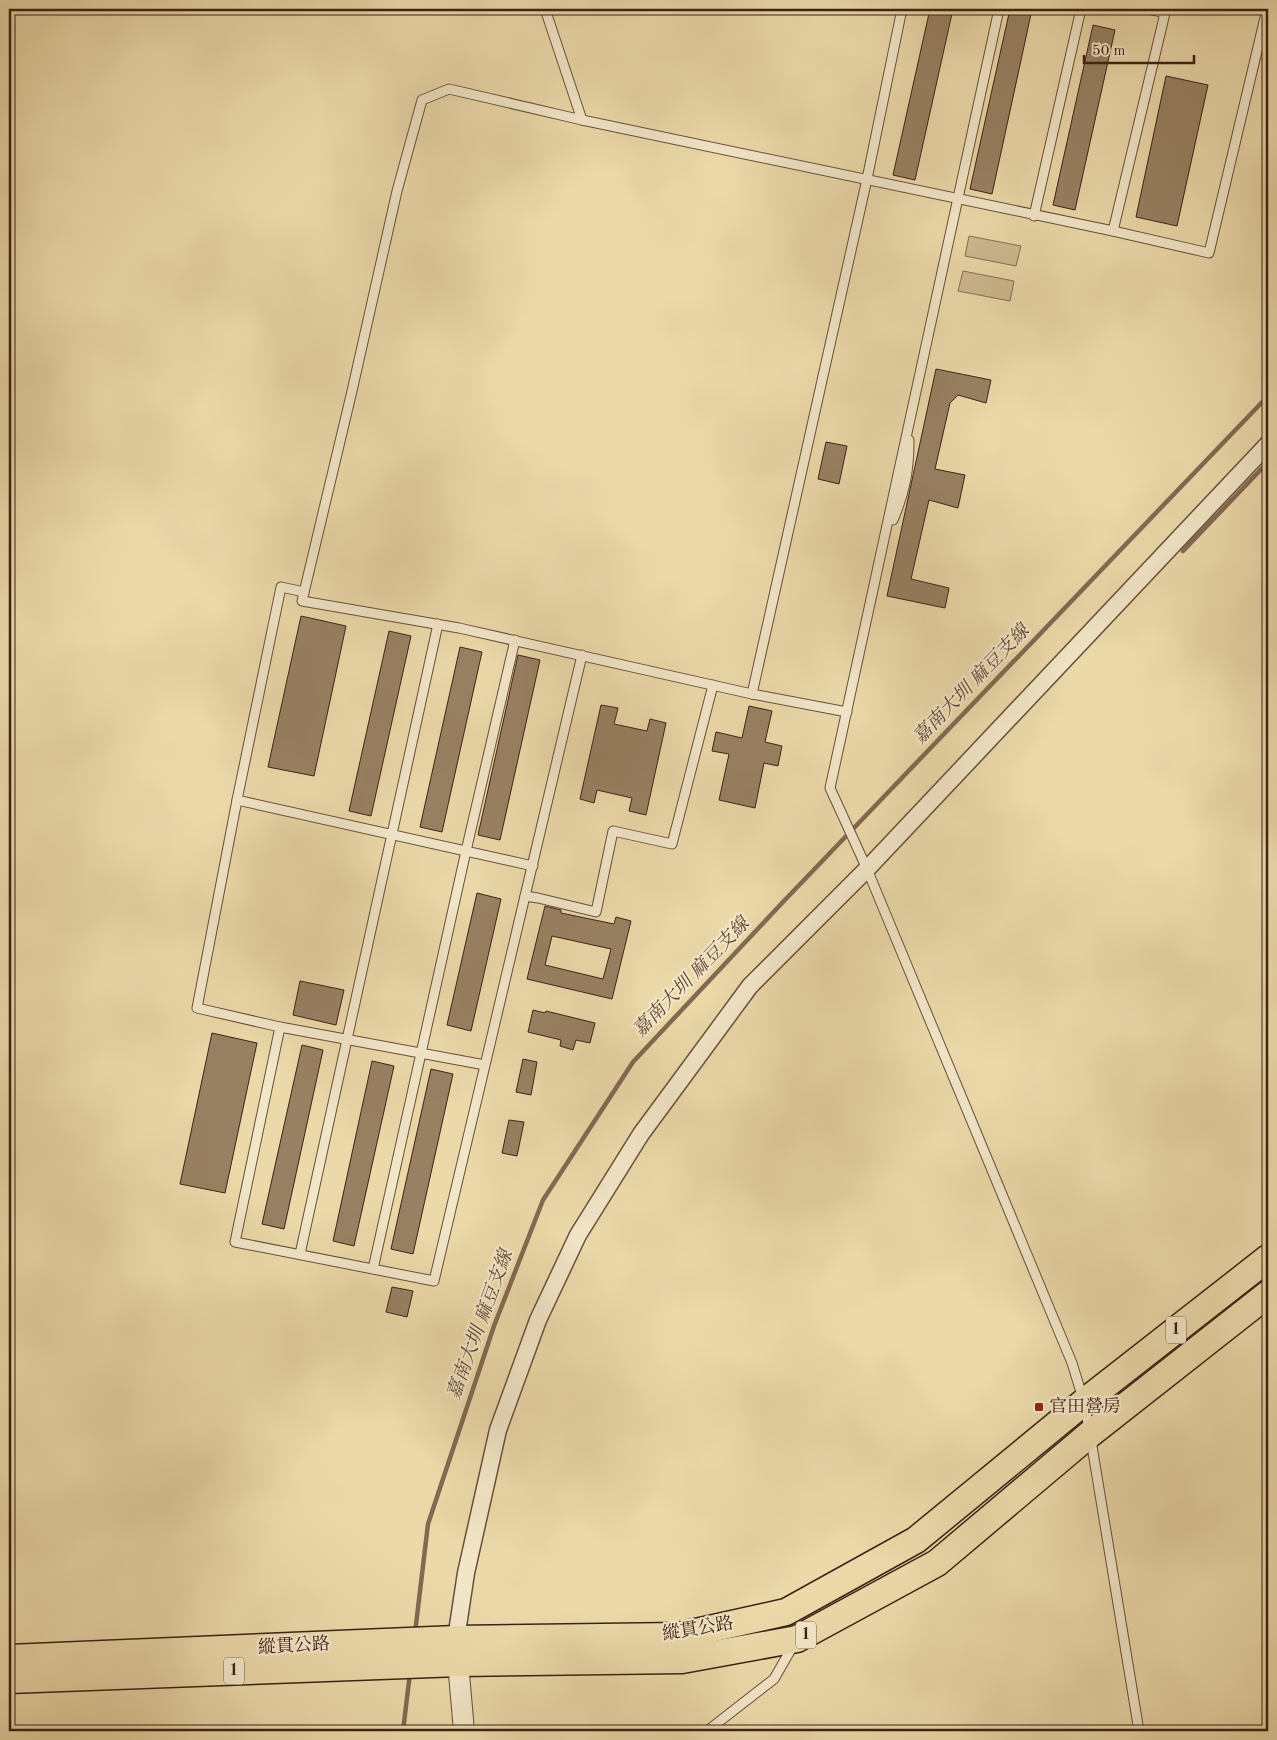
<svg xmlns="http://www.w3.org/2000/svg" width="1277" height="1740" viewBox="0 0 1277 1740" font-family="'Old Standard TT','Noto Serif TC',serif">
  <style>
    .green { fill: #ceba91; stroke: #866e54 }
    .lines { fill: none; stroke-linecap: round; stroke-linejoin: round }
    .stream { stroke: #826a51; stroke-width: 4.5 }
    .building { fill: #988163; stroke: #3e2116; fill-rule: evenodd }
    .service-casing { stroke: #694f3b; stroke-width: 11 }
    .minor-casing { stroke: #694f3b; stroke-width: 19 }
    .tertiary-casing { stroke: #694f3b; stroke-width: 22 }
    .primary-casing { stroke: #3e2116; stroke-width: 29 }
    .service { stroke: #f2e6c8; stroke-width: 9 }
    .minor { stroke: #f2e6c8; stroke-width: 16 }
    .tertiary { stroke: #f2e6c8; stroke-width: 20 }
    .primary { stroke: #ebd9aa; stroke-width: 26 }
    .poi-dot { fill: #8f2418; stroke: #f2e6c8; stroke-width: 2 }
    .labels { text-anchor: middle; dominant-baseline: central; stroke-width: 4.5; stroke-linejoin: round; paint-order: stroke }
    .shield { fill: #f2e6c8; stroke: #745c4b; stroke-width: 1 }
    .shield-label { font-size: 16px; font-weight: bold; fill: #3e2116 }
    .poi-label { font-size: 18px; fill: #3e2116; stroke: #f2e6c8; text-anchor: start }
    .street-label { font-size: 18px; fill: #3e2116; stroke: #f2e6c8 }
    .water-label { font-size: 19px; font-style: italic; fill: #604533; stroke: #f2e6c8 }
  </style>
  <rect width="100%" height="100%" fill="#ebd9aa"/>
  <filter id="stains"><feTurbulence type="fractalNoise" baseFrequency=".004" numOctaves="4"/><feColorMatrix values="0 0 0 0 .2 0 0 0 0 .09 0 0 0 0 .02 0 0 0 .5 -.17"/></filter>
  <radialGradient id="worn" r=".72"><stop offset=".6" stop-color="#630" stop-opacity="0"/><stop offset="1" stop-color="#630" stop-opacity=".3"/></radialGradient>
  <!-- green -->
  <g class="green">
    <path d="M969 236 1021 246 1016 266 965 256Z"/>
    <path d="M963 271 1014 281 1010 301 958 291Z"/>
  </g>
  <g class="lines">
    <!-- stream -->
    <g class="stream">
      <path d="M1183 551 1268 462"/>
      <path d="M415 1633 428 1524 494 1326 543 1200 633 1062 782 903 1268 396"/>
      <path d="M403 1731 410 1673"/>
    </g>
  </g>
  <!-- building -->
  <g class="building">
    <path d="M930 9H953L915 180 893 175Z"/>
    <path d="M1010 9 1031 14 992 194 970 189Z"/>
    <path d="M1093 25 1115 30 1075 210 1053 205Z"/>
    <path d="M1166 76 1208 85 1177 226 1136 217Z"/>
    <path d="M936 369 991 380 986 403 958 395 950 403 935 469 965 475 958 508 929 500 911 579 949 588 945 608 887 596Z"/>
    <path d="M826 442 847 446 839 484 818 479Z"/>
    <path d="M301 616 346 626 314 776 268 767Z"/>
    <path d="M389 631 411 636 371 816 349 811Z"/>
    <path d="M460 647 482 652 442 832 420 827Z"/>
    <path d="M518 655 540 660 500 840 478 835Z"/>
    <path d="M601 705 618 708 614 724 647 731 650 719 666 723 646 815 629 811 632 798 597 790 594 803 580 799Z"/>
    <path d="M749 706 772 711 765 742 782 746 778 766 764 763 755 808 719 800 729 754 712 751 716 732 742 738Z"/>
    <path d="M477 893 501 899 471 1031 447 1025Z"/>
    <path d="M545 906 561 910V913L614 924 616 917 631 921 612 999 527 979ZM552 936 611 949 603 979 545 965Z"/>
    <path d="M300 981 344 990 336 1025 293 1015Z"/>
    <path d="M533 1010 545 1013 546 1011 595 1023 590 1043 576 1040 573 1050 560 1046 561 1040 528 1032Z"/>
    <path d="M212 1033 257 1043 225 1193 180 1184Z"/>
    <path d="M302 1045 323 1050 284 1229 262 1224Z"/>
    <path d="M523 1059 537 1062 531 1095 516 1092Z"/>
    <path d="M372 1061 394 1066 354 1246 333 1241Z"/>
    <path d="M431 1069 453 1074 413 1254 391 1249Z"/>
    <path d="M509 1120 524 1122 517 1156 502 1153Z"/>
    <path d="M392 1287 413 1291 407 1317 386 1312Z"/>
  </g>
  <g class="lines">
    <defs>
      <g id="service">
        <path d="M545 9 582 120"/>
        <path d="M999 9 830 788 867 869 1072 1363 1084 1402 1090 1434 1139 1731"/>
        <path d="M1148 9 1165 13"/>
        <path d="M1034 216 1081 9"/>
        <path d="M1113 231 1166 9"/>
        <path d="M893 520C905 492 909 471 909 440"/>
        <path d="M304 592 281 587 237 800 533 866"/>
        <path d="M752 694 867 179 902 9"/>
        <path d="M847 712 752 694 459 628 302 601 352 391 397 191 422 100 449 89 582 120 1113 231 1209 253 1267 9"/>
        <path d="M237 800 197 1008 280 1027"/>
        <path d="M525 896 538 898 596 912 613 831 672 844 713 685"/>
        <path d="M485 1065 280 1027 235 1242 434 1281 582 655"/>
        <path d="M300 1254 438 624"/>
        <path d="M373 1269 466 851 515 640"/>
        <path d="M707 1731 774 1679 794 1644"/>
      </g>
      <path id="minor" d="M456 1639 466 1573 498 1430 538 1320 578 1235 641 1134 750 986 867 869 1268 444"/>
      <path id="tertiary" d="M457 1651 464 1731"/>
      <g id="primary">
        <path d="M9 1658 456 1639 678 1636 786 1612 916 1540 1084 1402 1268 1258"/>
        <path d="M9 1680 459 1663 682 1660 797 1639 937 1563 1090 1434 1268 1294"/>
      </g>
    </defs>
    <!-- service casing -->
    <use href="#service" class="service-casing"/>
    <!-- minor casing -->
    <use href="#minor" class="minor-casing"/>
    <!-- tertiary casing -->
    <use href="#tertiary" class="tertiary-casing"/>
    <!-- primary casing -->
    <use href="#primary" class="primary-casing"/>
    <!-- service -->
    <use href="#service" class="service"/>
    <!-- minor -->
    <use href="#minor" class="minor"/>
    <!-- tertiary -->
    <use href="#tertiary" class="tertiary"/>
    <!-- primary -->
    <use href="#primary" class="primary"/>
  </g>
  <!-- markers -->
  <rect class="poi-dot" x="1034" y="1402" width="10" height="10" rx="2.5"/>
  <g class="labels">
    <!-- shield labels -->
    <g class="shield">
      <rect x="1166" y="1316.5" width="20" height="27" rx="4"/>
      <rect x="796" y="1621.5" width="20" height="27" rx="4"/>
      <rect x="224" y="1657.5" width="20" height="27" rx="4"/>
    </g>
    <g class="shield-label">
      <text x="1176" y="1330">1</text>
      <text x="806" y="1635">1</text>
      <text x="234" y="1671">1</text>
    </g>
    <!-- poi labels -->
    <g class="poi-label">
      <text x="1049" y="1407">官田營房</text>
    </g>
    <!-- street labels -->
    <g class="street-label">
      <text transform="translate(698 1629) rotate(-9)">縱貫公路</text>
      <text transform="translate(294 1646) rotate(-3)">縱貫公路</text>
    </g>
    <!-- water labels -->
    <g class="water-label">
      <text transform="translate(972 685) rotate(-46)">嘉南大圳 麻豆支線</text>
      <text transform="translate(692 978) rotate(-46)">嘉南大圳 麻豆支線</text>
      <text transform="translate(481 1325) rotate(-70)">嘉南大圳 麻豆支線</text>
    </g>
  </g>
  <!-- margin -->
  <rect width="1277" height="1740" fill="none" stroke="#ebd9aa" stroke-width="30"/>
  <rect x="10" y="10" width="1257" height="1720" fill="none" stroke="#3e2116" stroke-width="2.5"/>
  <rect x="15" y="15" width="1247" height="1710" fill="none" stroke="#3e2116"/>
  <!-- scale -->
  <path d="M1084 55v8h110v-8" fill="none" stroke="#3e2116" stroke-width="2.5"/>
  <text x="1092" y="55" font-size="15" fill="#3e2116" stroke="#f2e6c8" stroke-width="4" paint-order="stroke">50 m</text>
  <rect width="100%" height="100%" filter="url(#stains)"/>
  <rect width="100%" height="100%" fill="url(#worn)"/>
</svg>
